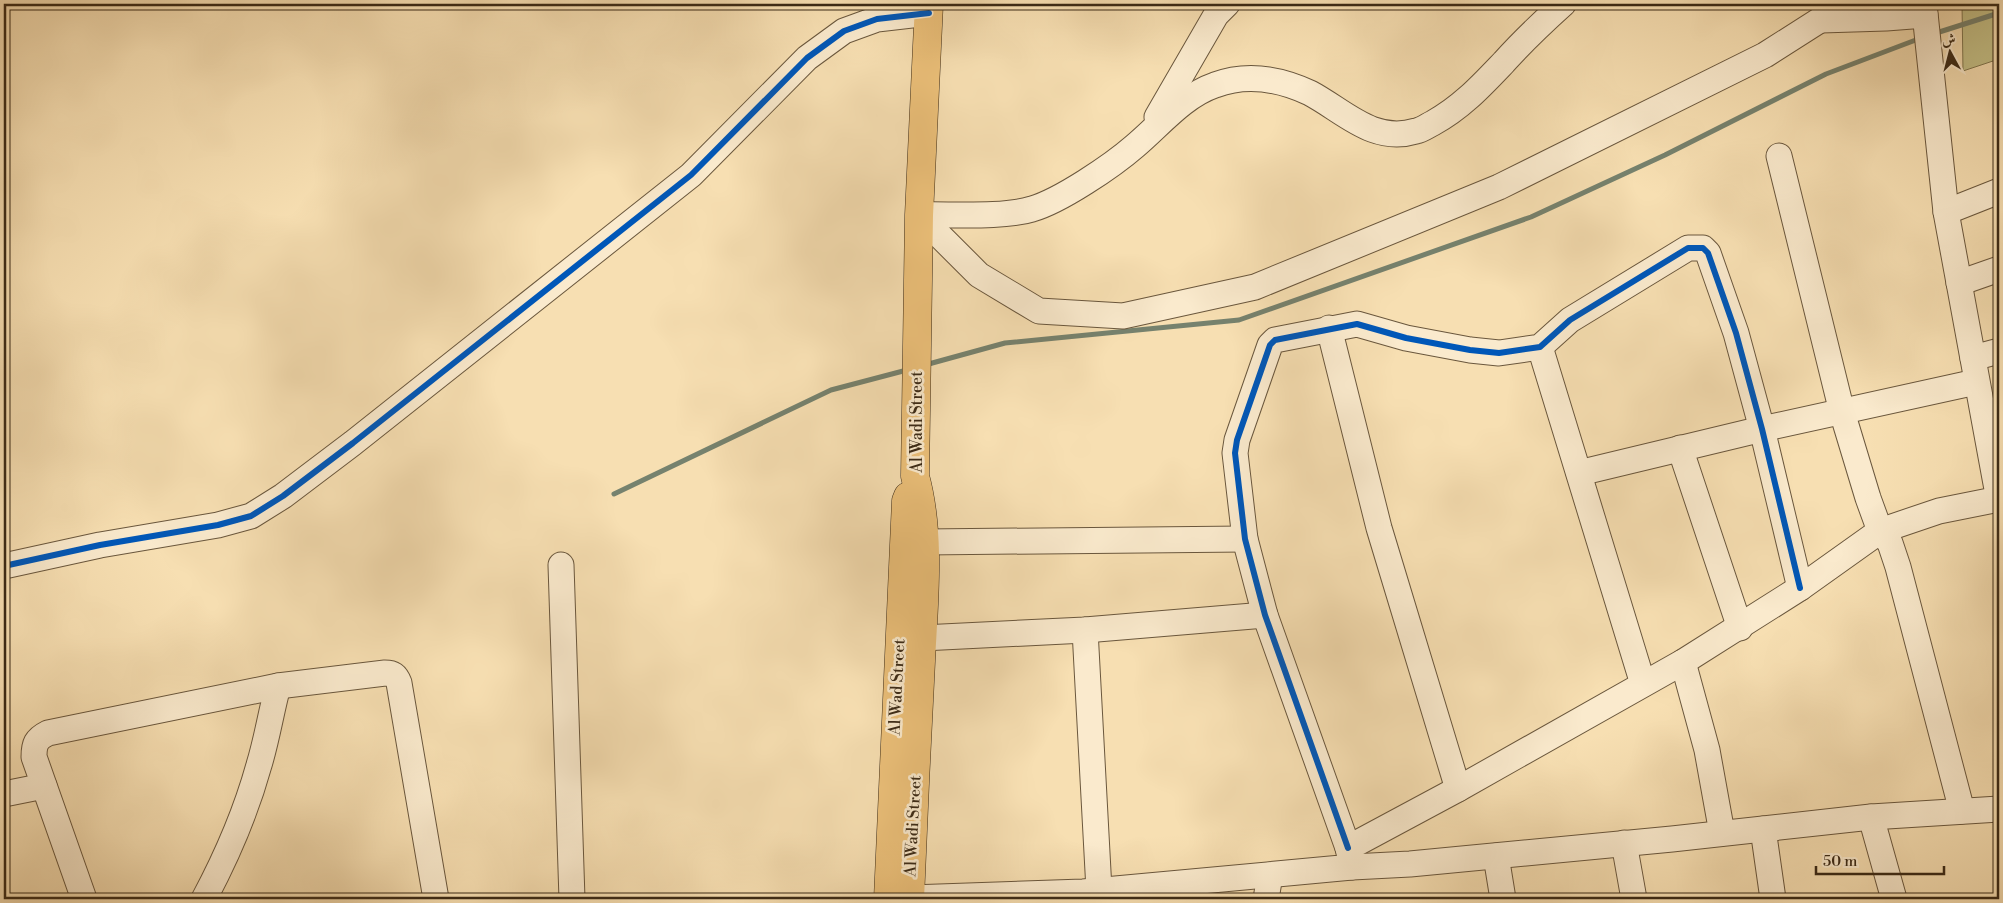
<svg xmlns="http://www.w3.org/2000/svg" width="2003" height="903" viewBox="0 0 2003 903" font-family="'Libre Bodoni',Amiri,serif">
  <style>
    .green { fill: #c4c087; stroke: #80754e }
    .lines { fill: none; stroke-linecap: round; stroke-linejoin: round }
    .stream { stroke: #76826e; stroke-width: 5 }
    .minor-casing { stroke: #6a573d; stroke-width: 27 }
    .major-casing { stroke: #3b2a16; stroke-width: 29 }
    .minor { stroke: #faeacd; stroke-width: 25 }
    .major { stroke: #ecc079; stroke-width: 28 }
    .cycleway-casing { stroke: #faeacd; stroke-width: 9 }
    .cycleway { stroke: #0057b8; stroke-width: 6 }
    .labels { text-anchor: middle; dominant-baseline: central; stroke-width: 5; stroke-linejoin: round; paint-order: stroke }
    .street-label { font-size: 16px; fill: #3b2a16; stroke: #faeacd }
  </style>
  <rect width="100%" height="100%" fill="#f7dfb2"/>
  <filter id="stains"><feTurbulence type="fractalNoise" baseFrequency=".004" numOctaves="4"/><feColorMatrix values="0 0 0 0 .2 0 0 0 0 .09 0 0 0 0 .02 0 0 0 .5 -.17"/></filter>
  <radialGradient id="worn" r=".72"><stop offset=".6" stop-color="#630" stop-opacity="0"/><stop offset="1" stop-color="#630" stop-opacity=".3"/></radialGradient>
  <!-- green -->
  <path class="green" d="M1962 4H1999V59L1963 71Z"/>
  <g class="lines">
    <!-- stream -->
    <g class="stream">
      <path d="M1933 34 1999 13"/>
      <path d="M925 365 1005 343 1239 320 1531 217 1665 155 1826 74 1921 38"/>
      <path d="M614 494 831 390 907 370"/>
    </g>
    <defs>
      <g id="minor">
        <path d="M1924 4 1946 212 1999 500"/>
        <path d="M1821 20 1886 18 1925 15"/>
        <path d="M1157 117 1216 15 1227 4"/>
        <path d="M1779 156 1842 412 1868 498 1880 531 1890 543 1898 567 1962 811"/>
        <path d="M1946 212 1999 191"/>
        <path d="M919 215 979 275 1039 311 1123 316 1255 287 1499 187 1765 55 1845 4"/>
        <path d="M919 215C950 214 1003 218 1032 209 1060 201 1112 166 1135 146 1160 125 1183 96 1215 85 1247 73 1280 79 1310 93 1344 111 1373 144 1416 131 1422 130 1427 126 1433 123 1462 107 1482 85 1504 62 1522 42 1543 22 1563 4"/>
        <path d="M1959 283 1999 269"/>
        <path d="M1329 328 1379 528 1458 789"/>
        <path d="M1540 347 1643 684"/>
        <path d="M1973 358 1999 351"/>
        <path d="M1680 448 1740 628"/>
        <path d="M1579 473 1762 429 1976 382"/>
        <path d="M924 542 1245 539"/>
        <path d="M561 565 572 899"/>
        <path d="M4 566 100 545 218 525 251 516 283 496 353 443 691 175 807 58 844 31 877 19 929 13"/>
        <path d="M1085 630 1099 890"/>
        <path d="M922 638 1085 630 1265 615"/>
        <path d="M1683 662 1707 750 1722 833"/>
        <path d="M4 794 44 786"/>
        <path d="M1871 817 1894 899"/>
        <path d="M1763 829 1773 899"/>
        <path d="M1624 843 1634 899"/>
        <path d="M1348 848 1265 615 1245 539 1235 453 1237 440 1270 345 1275 340 1357 324 1406 338 1470 350 1499 353 1540 347 1570 320 1688 248H1703L1708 253 1736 333 1762 429 1800 588"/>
        <path d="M1496 856 1503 899"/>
        <path d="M1352 867 1410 864 1672 839 1871 817 1999 809"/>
        <path d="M910 898 1083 892 1352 867 1348 848 1458 789 1683 662 1800 588 1880 531 1939 511 1999 499"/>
        <path d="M84 899 34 757C34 744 36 739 48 733L278 686 385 673C393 673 396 675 399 683L436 899"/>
        <path d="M204 899C227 856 246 812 259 765 267 739 271 712 278 686"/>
        <path d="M1266 899 1270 875"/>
      </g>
      <g id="major">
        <path d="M888 899 906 501 908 496"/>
        <path d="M910 899C913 820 917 740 921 661 924 601 931 534 915 476L919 215 929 4"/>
      </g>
    </defs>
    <!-- minor casing -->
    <use href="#minor" class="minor-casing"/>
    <!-- major casing -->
    <use href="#major" class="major-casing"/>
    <!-- minor -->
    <use href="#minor" class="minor"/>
    <!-- major -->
    <use href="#major" class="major"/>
    <defs>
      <g id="cycleway">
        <path d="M4 566 100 545 218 525 251 516 283 496 353 443 691 175 807 58 844 31 877 19 929 13"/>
        <path d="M1348 848 1265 615 1245 539 1235 453 1237 440 1270 345 1275 340 1357 324 1406 338 1470 350 1499 353 1540 347 1570 320 1688 248H1703L1708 253 1736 333 1762 429 1800 588"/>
      </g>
    </defs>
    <!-- cycleway casing -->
    <use href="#cycleway" class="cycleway-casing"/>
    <!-- cycleway -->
    <use href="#cycleway" class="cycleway"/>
  </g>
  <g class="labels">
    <!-- street labels -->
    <g class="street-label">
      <text transform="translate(917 422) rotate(-90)">Al Wadi Street</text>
      <text transform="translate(897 687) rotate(-87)">Al Wad Street</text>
      <text transform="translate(913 826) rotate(-87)">Al Wadi Street</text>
    </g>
  </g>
  <!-- margin -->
  <rect width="2003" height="903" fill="none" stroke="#f7dfb2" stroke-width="20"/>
  <rect x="5" y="5" width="1993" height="893" fill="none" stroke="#3b2a16" stroke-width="2.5"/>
  <rect x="10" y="10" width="1983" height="883" fill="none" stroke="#3b2a16"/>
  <!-- north arrow -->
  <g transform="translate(1950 52) rotate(353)" stroke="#faeacd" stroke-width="4" paint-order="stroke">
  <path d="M0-4L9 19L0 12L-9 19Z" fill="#3b2a16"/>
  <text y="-8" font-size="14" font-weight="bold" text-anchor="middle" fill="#3b2a16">ش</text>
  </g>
  <!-- scale -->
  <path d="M1816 866v8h128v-8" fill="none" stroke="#3b2a16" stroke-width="2.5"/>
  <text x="1823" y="866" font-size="15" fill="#3b2a16" stroke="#faeacd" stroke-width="4" paint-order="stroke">50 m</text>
  <rect width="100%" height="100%" filter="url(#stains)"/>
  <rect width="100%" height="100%" fill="url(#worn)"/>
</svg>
